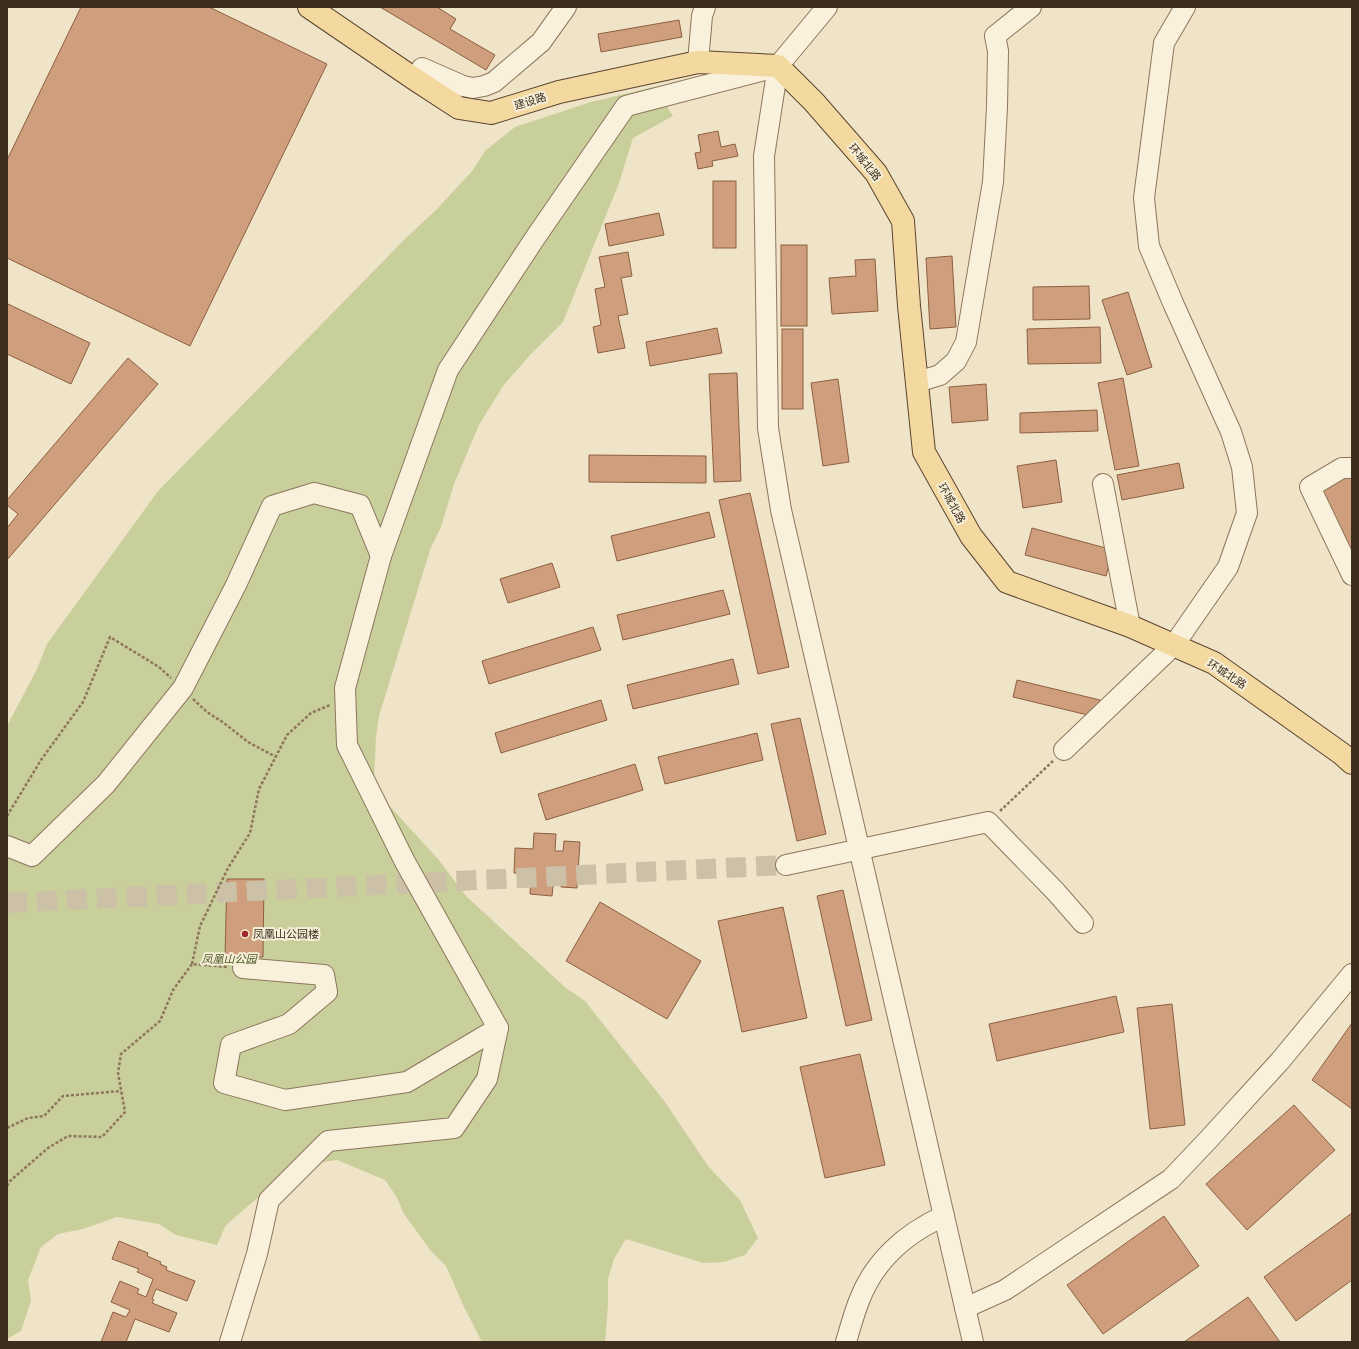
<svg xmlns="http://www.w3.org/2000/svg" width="1359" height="1349" viewBox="0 0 1359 1349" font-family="'PT Serif','Noto Sans SC',serif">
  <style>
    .green { fill: #c9cf9b }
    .building { fill: #cf9f7d; stroke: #8d5f41 }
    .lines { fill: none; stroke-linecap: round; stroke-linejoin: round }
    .minor-tunnel { stroke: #ccc0a6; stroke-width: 20; stroke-dasharray: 20 10; stroke-linecap: butt }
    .minor-casing { stroke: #8d765c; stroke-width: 22 }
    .major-casing { stroke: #5b4430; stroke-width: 24 }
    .path { stroke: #8d765c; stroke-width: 2.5; stroke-dasharray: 3 2; stroke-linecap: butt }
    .minor { stroke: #faf1dc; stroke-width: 20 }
    .major { stroke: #f3d9a0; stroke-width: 22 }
    .poi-dot { fill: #9e2a2b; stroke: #f7eed8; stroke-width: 1.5 }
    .labels { text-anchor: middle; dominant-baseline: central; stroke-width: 4; stroke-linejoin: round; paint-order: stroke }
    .street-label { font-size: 11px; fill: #3d2e20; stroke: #f7eed8 }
    .poi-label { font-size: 11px; fill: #3d2e20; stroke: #f7eed8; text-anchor: start }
    .park-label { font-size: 11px; font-style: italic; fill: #4d5a26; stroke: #f7eed8 }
  </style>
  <rect width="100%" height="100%" fill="#f0e4c8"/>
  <!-- green -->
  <path class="green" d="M654 87 673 116 633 138 619 183 563 322 530 355 503 386 479 425 454 484 441 527 430 550 379 716 376 737 374 782 385 801 438 859 466 896 566 988 585 1001 665 1102 708 1166 740 1200 758 1238 745 1255 724 1262 703 1263 626 1239 614 1259 608 1279V1305L605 1342H482L464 1307 446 1266 431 1251 404 1214 396 1196 385 1180 337 1160 316 1163 276 1182 226 1225 217 1245 176 1235 159 1224 117 1217 83 1229 58 1234 41 1247 28 1280 31 1301 21 1331 7 1339V726L37 669 47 644 158 491 406 238 437 209 473 170 485 151 515 127 591 102Z"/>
  <!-- building -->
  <g class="building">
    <path d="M81 7H209L327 64 190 346 7 258V160Z"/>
    <path d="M380 7H437L456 19 450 29 495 55 486 70Z"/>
    <path d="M679 20 682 37 601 52 598 34Z"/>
    <path d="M718 131 721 147 735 144 738 156 712 161 713 166 698 169 695 153 701 152 698 135Z"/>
    <rect x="713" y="181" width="23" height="67"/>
    <path d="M659 213 664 235 609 246 605 224Z"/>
    <rect x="781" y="245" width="26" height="81"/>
    <path d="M628 252 632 276 621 278 628 314 618 316 625 348 598 353 593 327 601 325 595 289 605 287 599 257Z"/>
    <path d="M952 256 956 327 930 329 926 258Z"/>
    <path d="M875 259 878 311 832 314 829 278 856 276 855 260Z"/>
    <path d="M1089 286 1090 319 1033 320V287Z"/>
    <path d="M1128 292 1152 367 1127 375 1102 300Z"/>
    <path d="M8 304 90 343 71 384 7 354V307Z"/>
    <path d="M1100 327 1101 363 1028 364 1027 329Z"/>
    <path d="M717 328 722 353 650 366 646 342Z"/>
    <rect x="782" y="329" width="21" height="80"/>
    <path d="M128 358 158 384 7 560V528L18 514 7 505V500Z"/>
    <path d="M737 373 741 481 714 482 709 374Z"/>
    <path d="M1123 378 1139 466 1115 470 1098 383Z"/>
    <path d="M838 379 849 462 823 466 811 383Z"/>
    <path d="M986 384 988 420 952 423 949 387Z"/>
    <path d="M1097 410 1098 431 1020 433V413Z"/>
    <path d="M589 455 706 456V483L589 482Z"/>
    <path d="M1056 460 1062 502 1023 508 1017 466Z"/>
    <path d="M1179 463 1184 488 1122 500 1117 475Z"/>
    <path d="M1352 475V555L1320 490Z"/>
    <path d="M750 493 789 667 758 674 719 500Z"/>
    <path d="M709 512 715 537 617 561 611 536Z"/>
    <path d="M1032 528 1113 550 1106 576 1025 555Z"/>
    <path d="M552 563 560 587 508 603 500 579Z"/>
    <path d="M723 590 730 614 623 640 617 615Z"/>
    <path d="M593 627 601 650 489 684 482 661Z"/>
    <path d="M733 659 739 684 633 709 627 685Z"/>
    <path d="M1017 680 1100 700 1096 717 1013 697Z"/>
    <path d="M601 700 607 720 501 753 495 733Z"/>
    <path d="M800 718 826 834 797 841 771 724Z"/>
    <path d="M757 733 763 760 665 784 658 757Z"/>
    <path d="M635 764 643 790 546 820 538 794Z"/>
    <path d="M534 833 556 834 555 851H563L564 841 580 842 577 888 561 887 562 876H554L552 896 530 894 531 874 514 873 515 848 533 849Z"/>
    <path d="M227 879H264L263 957H225Z"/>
    <path d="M843 890 872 1020 846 1026 817 896Z"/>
    <path d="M600 902 701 961 667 1019 566 961Z"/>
    <path d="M783 907 807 1018 742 1032 718 921Z"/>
    <path d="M1116 996 1124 1032 997 1061 989 1024Z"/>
    <path d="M1172 1004 1185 1125 1150 1129 1137 1008Z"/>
    <path d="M1352 1023V1109L1312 1080Z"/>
    <path d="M860 1054 885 1165 825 1178 800 1067Z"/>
    <path d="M1294 1105 1335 1150 1247 1230 1206 1184Z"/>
    <path d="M1352 1213V1280L1296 1321 1264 1277Z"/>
    <path d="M1164 1216 1199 1266 1103 1334 1067 1285Z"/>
    <path d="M119 1241 148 1253 147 1256 161 1262 160 1264 167 1267 166 1270 195 1281 187 1301 156 1289 152 1299 154 1300 152 1303 177 1313 169 1332 135 1319 126 1342H101L113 1312 126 1317 130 1310 111 1302 120 1281 139 1289 137 1293 146 1297 153 1279 137 1272 139 1269 112 1259Z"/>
    <path d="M1248 1297 1280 1342H1184Z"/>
  </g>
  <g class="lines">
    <!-- minor-tunnel -->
    <path class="minor-tunnel" d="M7 903 786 865"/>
    <defs>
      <g id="minor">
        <path d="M827 7 778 66 764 156 768 428 781 510 973 1342"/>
        <path d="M698 62 702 16 705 7"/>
        <path d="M416 80 422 68 463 86 473 88 484 86 494 82 541 42 566 7"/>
        <path d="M917 382 940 375 956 361 966 342 993 182 997 107 998 51 995 36 1031 7"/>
        <path d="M1352 468H1342L1310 487 1352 575"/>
        <path d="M1103 484 1130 626"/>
        <path d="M1064 750 1174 645 1228 567 1247 513 1242 467 1231 432 1173 303 1149 246 1144 198 1164 43 1185 7"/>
        <path d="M7 846 32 856 106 784 183 688 236 585 272 506 314 493 360 505 381 556 448 370 535 238 626 106 768 69"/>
        <path d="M786 865 988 822 1056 892 1083 923"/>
        <path d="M243 968 324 975 327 992 289 1024 231 1045 224 1083 285 1100 407 1082 498 1028 405 862 347 745 345 688 381 556"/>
        <path d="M965 1308 1005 1290 1171 1179 1208 1140 1280 1061 1352 974"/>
        <path d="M230 1342 257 1254 269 1200 328 1141 454 1128 487 1079 498 1028"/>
        <path d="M846 1342C850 1328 854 1314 859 1301 874 1261 906 1233 944 1216"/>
      </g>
      <path id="major" d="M309 7 416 80 459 108 491 113 559 92 698 62 778 66 814 102 876 173 903 221 909 306 924 452 971 536 1007 582 1130 626 1214 663 1342 754 1352 763"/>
    </defs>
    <!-- minor casing -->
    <use href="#minor" class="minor-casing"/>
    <!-- major casing -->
    <use href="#major" class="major-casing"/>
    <!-- path -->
    <g class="path">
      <path d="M193 699 207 712 224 723 248 742 276 757"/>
      <path d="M1000 811 1053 761"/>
      <path d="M7 816 41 760 83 702 110 637 159 667 171 678"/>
      <path d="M192 964 200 926 228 868 250 833 259 789 287 735 311 713 330 705"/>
      <path d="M7 1128 28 1118 44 1116 63 1096 121 1091"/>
      <path d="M7 1186 10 1181 48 1148 68 1136 102 1137 125 1112 118 1073 121 1054 160 1021 173 990 192 964 228 967"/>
    </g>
    <!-- minor -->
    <use href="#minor" class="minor"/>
    <!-- major -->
    <use href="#major" class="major"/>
  </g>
  <!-- markers -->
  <circle class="poi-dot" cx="245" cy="934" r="4"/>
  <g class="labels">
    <!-- street labels -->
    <g class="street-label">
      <text transform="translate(530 101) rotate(-17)">建设路</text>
      <text transform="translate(865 162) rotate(51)">环城北路</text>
      <text transform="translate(952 503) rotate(61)">环城北路</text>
      <text transform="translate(1227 674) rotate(33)">环城北路</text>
    </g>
    <!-- poi labels -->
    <g class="poi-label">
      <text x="253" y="934">凤凰山公园楼</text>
    </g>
    <!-- park labels -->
    <g class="park-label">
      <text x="229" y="959">凤凰山公园</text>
    </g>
  </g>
  <!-- border -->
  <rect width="1359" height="1349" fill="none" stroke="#3d2e20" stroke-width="16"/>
</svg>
